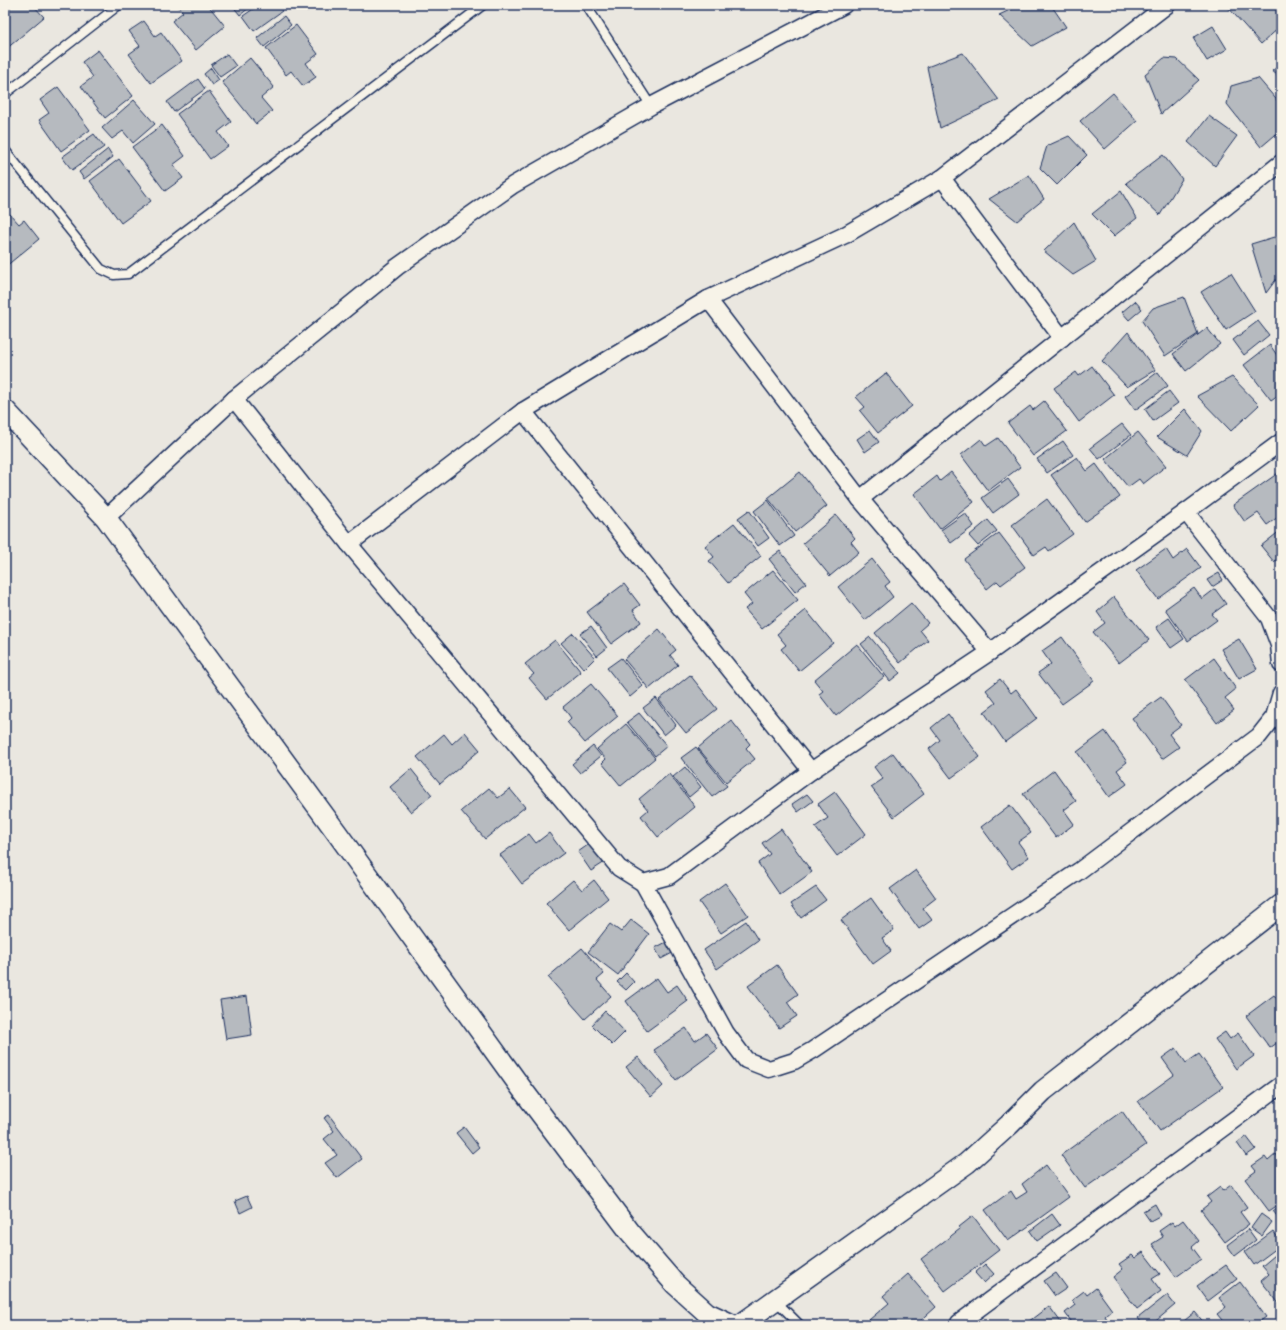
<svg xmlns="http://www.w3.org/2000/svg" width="1286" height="1330" viewBox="0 0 1286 1330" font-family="Caveat,sans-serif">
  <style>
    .building { fill: #b6babf; stroke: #1b2f5e }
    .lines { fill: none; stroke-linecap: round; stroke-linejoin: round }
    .service-casing { stroke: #1b2f5e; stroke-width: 11 }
    .minor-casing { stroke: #1b2f5e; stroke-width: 19 }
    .tertiary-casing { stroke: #1b2f5e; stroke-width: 23 }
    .service { stroke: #f7f3e8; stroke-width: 8 }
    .minor { stroke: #f7f3e8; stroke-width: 16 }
    .tertiary { stroke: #f7f3e8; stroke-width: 20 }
  </style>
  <rect width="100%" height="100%" fill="#eae7e0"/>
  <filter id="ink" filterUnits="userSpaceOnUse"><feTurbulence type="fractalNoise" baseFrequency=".025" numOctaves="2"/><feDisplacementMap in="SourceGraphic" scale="8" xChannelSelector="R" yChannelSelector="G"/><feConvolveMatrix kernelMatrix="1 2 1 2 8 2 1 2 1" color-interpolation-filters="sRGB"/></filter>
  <g filter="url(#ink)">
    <!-- building -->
    <g class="building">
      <path d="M5 5H33L44 17 5 50Z"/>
      <path d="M177 5H208L225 26 196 50 172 21 183 12Z"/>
      <path d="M232 5H253L240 15Z"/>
      <path d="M259 5H278L282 11 254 31 243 16Z"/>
      <path d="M303 5H317L307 11Z"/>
      <path d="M1021 5H1051L1066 27 1032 46 999 15Z"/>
      <path d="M1226 5H1281V26L1261 44Z"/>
      <path d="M284 16 291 25 264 47 257 38Z"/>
      <path d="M144 21 155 36 161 32 182 61 151 83 129 54 140 46 129 31Z"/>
      <path d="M296 25 318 54 306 63 316 77 303 86 291 71 286 75 266 48Z"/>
      <path d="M1213 26 1227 49 1207 61 1193 38Z"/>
      <path d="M98 50 133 96 105 118 81 86 93 77 82 62Z"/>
      <path d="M963 53 999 100 940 128 927 67Z"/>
      <path d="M227 54 236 66 220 77 211 65Z"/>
      <path d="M250 58 274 87 261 98 272 111 256 124 222 82Z"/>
      <path d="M1164 58 1177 59 1199 80 1161 114 1145 74Z"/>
      <path d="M1281 64V78L1272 71Z"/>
      <path d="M211 68 219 80 212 85 204 74Z"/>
      <path d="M1258 78 1281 105V130L1261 147 1227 104 1231 86Z"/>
      <path d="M198 79 205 89 174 112 167 102Z"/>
      <path d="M58 87 90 130 61 151 39 120 49 113 40 100Z"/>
      <path d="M209 91 231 122 218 132 228 146 210 159 177 114Z"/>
      <path d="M1113 93 1137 121 1105 149 1080 121Z"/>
      <path d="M134 100 155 124 133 143 123 131 112 139 102 128Z"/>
      <path d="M1209 116 1237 136 1215 166 1188 142Z"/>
      <path d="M162 125 185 156 173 165 183 178 165 191 132 147Z"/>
      <path d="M94 134 104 147 72 170 62 157Z"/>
      <path d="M1069 136 1087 155 1057 185 1040 168 1047 146Z"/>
      <path d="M108 149 113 157 84 179 79 172Z"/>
      <path d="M1163 155 1182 179 1160 215 1126 183Z"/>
      <path d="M119 159 151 201 121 223 90 181Z"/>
      <path d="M1029 175 1044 199 1017 221 989 199Z"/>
      <path d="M1121 191 1137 218 1114 236 1092 214Z"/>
      <path d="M10 214 19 224 24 220 39 239 5 267V218Z"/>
      <path d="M1074 222 1096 261 1073 275 1044 251Z"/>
      <path d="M1274 237 1281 245V273L1266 293 1251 244Z"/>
      <path d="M1231 273 1255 311 1226 330 1201 292Z"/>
      <path d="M1184 297 1198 334 1165 356 1142 321 1153 308Z"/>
      <path d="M1135 301 1142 309 1129 320 1122 312Z"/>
      <path d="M1258 321 1269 335 1244 355 1233 340Z"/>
      <path d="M1207 328 1220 344 1186 371 1173 354Z"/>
      <path d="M1128 332 1155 370 1127 387 1102 361Z"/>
      <path d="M1270 345 1281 361V393L1271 400 1244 365Z"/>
      <path d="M1092 366 1114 395 1079 422 1054 388 1076 372 1079 376Z"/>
      <path d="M1158 372 1168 386 1135 410 1125 396Z"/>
      <path d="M886 373 912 406 878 433 860 411 865 407 856 397Z"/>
      <path d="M1232 377 1259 405 1231 431 1197 396Z"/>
      <path d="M1169 391 1178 403 1153 421 1145 409Z"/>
      <path d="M1044 401 1067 431 1033 456 1008 423 1030 406 1033 410Z"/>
      <path d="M1185 409 1202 431 1187 455 1157 437Z"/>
      <path d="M1122 424 1131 435 1099 459 1090 448Z"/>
      <path d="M870 430 879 442 865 452 857 439Z"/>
      <path d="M1138 432 1166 466 1143 484 1139 479 1128 487 1105 459Z"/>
      <path d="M998 438 1020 467 988 491 961 455 981 439 986 446Z"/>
      <path d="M1063 441 1073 455 1047 473 1037 459Z"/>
      <path d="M1077 457 1087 471 1096 464 1120 497 1085 522 1051 475Z"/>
      <path d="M1281 471V515L1267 525 1258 513 1245 522 1233 505Z"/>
      <path d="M800 472 827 506 795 532 768 498Z"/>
      <path d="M951 472 974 502 940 529 914 494 937 476 940 481Z"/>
      <path d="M1008 479 1019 494 993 513 982 498Z"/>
      <path d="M1047 499 1073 534 1049 551 1046 547 1034 555 1012 525Z"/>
      <path d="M768 500 794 536 780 546 754 511Z"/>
      <path d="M749 510 769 538 758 546 738 518Z"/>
      <path d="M965 513 974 526 951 543 941 530Z"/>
      <path d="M836 515 855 538 851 542 859 552 830 576 803 543Z"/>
      <path d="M988 520 997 531 978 546 969 536Z"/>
      <path d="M734 523 761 556 728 583 709 561 714 557 705 546Z"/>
      <path d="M1281 530V556L1274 562 1261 546Z"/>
      <path d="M999 533 1025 567 1001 585 997 581 987 589 964 559Z"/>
      <path d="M1166 549 1173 560 1187 549 1201 568 1158 599 1136 570Z"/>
      <path d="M780 551 806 583 795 592 769 559Z"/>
      <path d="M872 559 890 582 885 586 893 597 865 620 838 587Z"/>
      <path d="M773 570 798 600 762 629 745 609 752 604 744 594Z"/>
      <path d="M1219 573 1223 580 1212 587 1207 580Z"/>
      <path d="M624 584 640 605 633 610 641 622 611 644 587 612Z"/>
      <path d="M1194 588 1202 599 1215 589 1226 604 1212 614 1217 620 1188 641 1165 609Z"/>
      <path d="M1114 597 1149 640 1119 663 1093 632 1105 623 1097 612Z"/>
      <path d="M911 603 928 623 920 630 928 640 900 663 875 633Z"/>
      <path d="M806 610 833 643 799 671 781 649 786 645 777 634Z"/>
      <path d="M1169 618 1184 639 1171 648 1156 627Z"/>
      <path d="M591 626 607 648 597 656 580 634Z"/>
      <path d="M659 629 676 650 670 655 678 665 649 689 624 659Z"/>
      <path d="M573 633 595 658 584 669 561 643Z"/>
      <path d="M870 637 900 673 890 681 861 644Z"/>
      <path d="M1062 637 1094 681 1062 704 1038 673 1051 664 1042 651Z"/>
      <path d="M1239 639 1257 669 1239 679 1221 649Z"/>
      <path d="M555 640 581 672 547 699 529 678 534 674 525 664Z"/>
      <path d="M857 644 884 677 836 716 819 694 823 691 814 680Z"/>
      <path d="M621 658 643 686 630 697 607 668Z"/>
      <path d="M1214 658 1236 689 1225 698 1234 710 1217 723 1185 680Z"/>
      <path d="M690 675 717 709 686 733 659 700Z"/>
      <path d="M1000 679 1011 693 1016 689 1037 718 1005 742 984 712 996 703 986 690Z"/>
      <path d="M591 684 618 716 585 743 567 722 571 718 563 707Z"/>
      <path d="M1161 697 1181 725 1169 734 1179 747 1162 759 1132 718Z"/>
      <path d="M656 698 676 725 664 735 643 708Z"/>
      <path d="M639 713 667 746 655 756 627 722Z"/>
      <path d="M948 714 980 757 951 778 929 749 940 740 931 728Z"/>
      <path d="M731 720 750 744 746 748 755 759 726 782 698 748Z"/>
      <path d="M626 724 655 758 621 786 602 763 606 759 597 749Z"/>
      <path d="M1105 731 1127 762 1117 770 1127 784 1109 797 1077 752Z"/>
      <path d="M465 732 480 750 440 784 417 757 444 734 452 744Z"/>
      <path d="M593 746 601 756 580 773 572 764Z"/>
      <path d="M696 747 727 786 712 797 681 758Z"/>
      <path d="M893 753 924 794 894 817 871 787 883 779 874 767Z"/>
      <path d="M685 767 701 787 689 797 673 777Z"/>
      <path d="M411 769 432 795 411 812 390 787Z"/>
      <path d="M1054 770 1076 801 1064 810 1074 824 1056 838 1023 794Z"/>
      <path d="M669 774 695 807 658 837 641 816 648 810 639 799Z"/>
      <path d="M489 788 498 798 510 789 525 807 485 839 461 811Z"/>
      <path d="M835 792 866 834 837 856 815 827 828 818 818 804Z"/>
      <path d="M807 794 813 801 798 812 792 804Z"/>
      <path d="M1010 805 1031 833 1018 842 1029 857 1012 869 981 827Z"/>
      <path d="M781 829 812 872 780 895 758 863 770 854 762 843Z"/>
      <path d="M549 833 564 853 522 884 500 855 529 834 536 843Z"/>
      <path d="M592 842 605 862 591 871 578 852Z"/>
      <path d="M916 870 936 898 923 908 932 920 919 929 890 889Z"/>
      <path d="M573 880 582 890 594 880 608 898 569 930 546 903Z"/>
      <path d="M725 883 748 915 721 933 699 902Z"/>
      <path d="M816 887 826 900 801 918 791 904Z"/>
      <path d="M871 898 894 930 882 938 891 951 873 964 841 920Z"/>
      <path d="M631 920 649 934 618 975 588 952 610 924 621 932Z"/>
      <path d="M746 921 758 940 717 969 704 950Z"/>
      <path d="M672 939 678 950 661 959 655 948Z"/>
      <path d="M582 948 604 974 597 980 611 996 585 1019 548 977Z"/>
      <path d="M777 965 798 994 787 1002 797 1016 779 1028 748 986Z"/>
      <path d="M626 973 634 982 626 990 617 982Z"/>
      <path d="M657 978 667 992 677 985 688 1001 647 1031 626 1001Z"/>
      <path d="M1274 995 1281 1004V1040L1270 1048 1246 1016Z"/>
      <path d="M247 996 252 1035 226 1039 220 1000Z"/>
      <path d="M605 1011 625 1032 612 1045 592 1025Z"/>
      <path d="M686 1028 695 1041 706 1033 718 1049 676 1080 654 1050Z"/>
      <path d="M1225 1032 1230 1039 1238 1033 1254 1056 1236 1069 1215 1039Z"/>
      <path d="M1176 1048 1186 1063 1199 1054 1223 1087 1160 1131 1138 1101 1174 1075 1162 1058Z"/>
      <path d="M638 1057 663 1086 651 1097 626 1067Z"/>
      <path d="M1122 1111 1146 1145 1085 1188 1061 1155Z"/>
      <path d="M329 1115 362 1159 337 1178 325 1163 337 1155 324 1139 334 1131 324 1118Z"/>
      <path d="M464 1127 479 1147 472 1153 456 1133Z"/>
      <path d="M1246 1136 1256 1149 1246 1156 1237 1143Z"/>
      <path d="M1276 1154 1281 1161V1203L1269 1211 1245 1179 1256 1171 1252 1166 1265 1157 1268 1161Z"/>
      <path d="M1046 1165 1069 1197 1008 1241 985 1210 1011 1191 1016 1199 1027 1192 1022 1184Z"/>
      <path d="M1231 1185 1247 1207 1240 1212 1249 1224 1225 1242 1201 1210 1211 1202 1207 1197 1220 1187 1223 1191Z"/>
      <path d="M247 1196 252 1207 240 1213 235 1201Z"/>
      <path d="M1155 1204 1161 1215 1150 1221 1143 1211Z"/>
      <path d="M1281 1205V1221L1273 1211Z"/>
      <path d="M1052 1214 1060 1225 1037 1241 1030 1231Z"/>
      <path d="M1261 1214 1272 1222 1262 1236 1251 1228Z"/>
      <path d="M973 1216 999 1250 945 1291 921 1259 960 1229 959 1227Z"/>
      <path d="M1183 1220 1199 1241 1192 1247 1201 1259 1176 1277 1152 1244 1163 1237 1159 1231 1172 1222 1175 1226Z"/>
      <path d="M1248 1229 1256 1240 1235 1256 1227 1245Z"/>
      <path d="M1273 1231 1281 1242V1245L1254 1265 1245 1252Z"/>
      <path d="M1281 1250V1306L1261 1281 1269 1274 1262 1266Z"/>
      <path d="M1143 1252 1160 1274 1152 1279 1161 1291 1137 1309 1113 1277 1123 1269 1119 1264 1132 1255 1135 1258Z"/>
      <path d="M985 1264 994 1274 984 1283 975 1273Z"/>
      <path d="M1226 1265 1237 1279 1208 1301 1197 1286Z"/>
      <path d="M1056 1273 1067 1288 1055 1296 1044 1281Z"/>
      <path d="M908 1274 936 1307 916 1325H863L889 1303 883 1296Z"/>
      <path d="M1240 1282 1266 1317 1255 1325H1226L1217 1314 1226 1307 1219 1298Z"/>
      <path d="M1096 1288 1112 1310 1105 1316 1111 1325H1074L1065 1313 1075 1305 1072 1300 1084 1291 1087 1295Z"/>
      <path d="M1167 1295 1175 1305 1151 1325H1143L1138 1318Z"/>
      <path d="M1049 1306 1063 1325H1024Z"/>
      <path d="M1195 1312 1206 1325H1179Z"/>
    </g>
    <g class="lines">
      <defs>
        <g id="service">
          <path d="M586 5 651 106"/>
          <path d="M5 94 119 5"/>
          <path d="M5 150 101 269 114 275 128 274 483 5"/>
          <path d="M775 1300 800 1325"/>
        </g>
        <g id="minor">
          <path d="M942 178 1062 338"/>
          <path d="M708 299 860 499 990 652"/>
          <path d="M234 399 349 544 619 868 643 883 669 876 811 771 990 652 1186 512 1281 442"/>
          <path d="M523 411 811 771"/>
          <path d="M860 499 1281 163"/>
          <path d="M1186 512 1269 618 1279 645 1281 664"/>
          <path d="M106 518 234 399 397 267 513 185 651 106 844 5"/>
          <path d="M349 544 523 411 708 299 845 235 942 178 1167 5"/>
          <path d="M643 883 726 1033 746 1060 769 1069 794 1061 813 1050 1079 871 1259 736 1274 717 1281 693"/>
          <path d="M958 1325 959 1323 1281 1085"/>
        </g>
        <g id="tertiary">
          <path d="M5 410 106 518 337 833 522 1089 630 1232 675 1284 707 1313 733 1325"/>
          <path d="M740 1325 967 1163 1009 1125 1043 1091 1281 905"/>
        </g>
      </defs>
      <!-- service casing -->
      <use href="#service" class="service-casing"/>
      <!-- minor casing -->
      <use href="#minor" class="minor-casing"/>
      <!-- tertiary casing -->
      <use href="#tertiary" class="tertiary-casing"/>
      <!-- service -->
      <use href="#service" class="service"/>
      <!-- minor -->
      <use href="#minor" class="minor"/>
      <!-- tertiary -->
      <use href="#tertiary" class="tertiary"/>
    </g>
  </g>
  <!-- margin -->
  <rect width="1286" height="1330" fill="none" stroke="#f7f3e8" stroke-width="20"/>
  <rect x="10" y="10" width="1266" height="1310" fill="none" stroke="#1b2f5e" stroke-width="1.5" filter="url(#ink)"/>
</svg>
